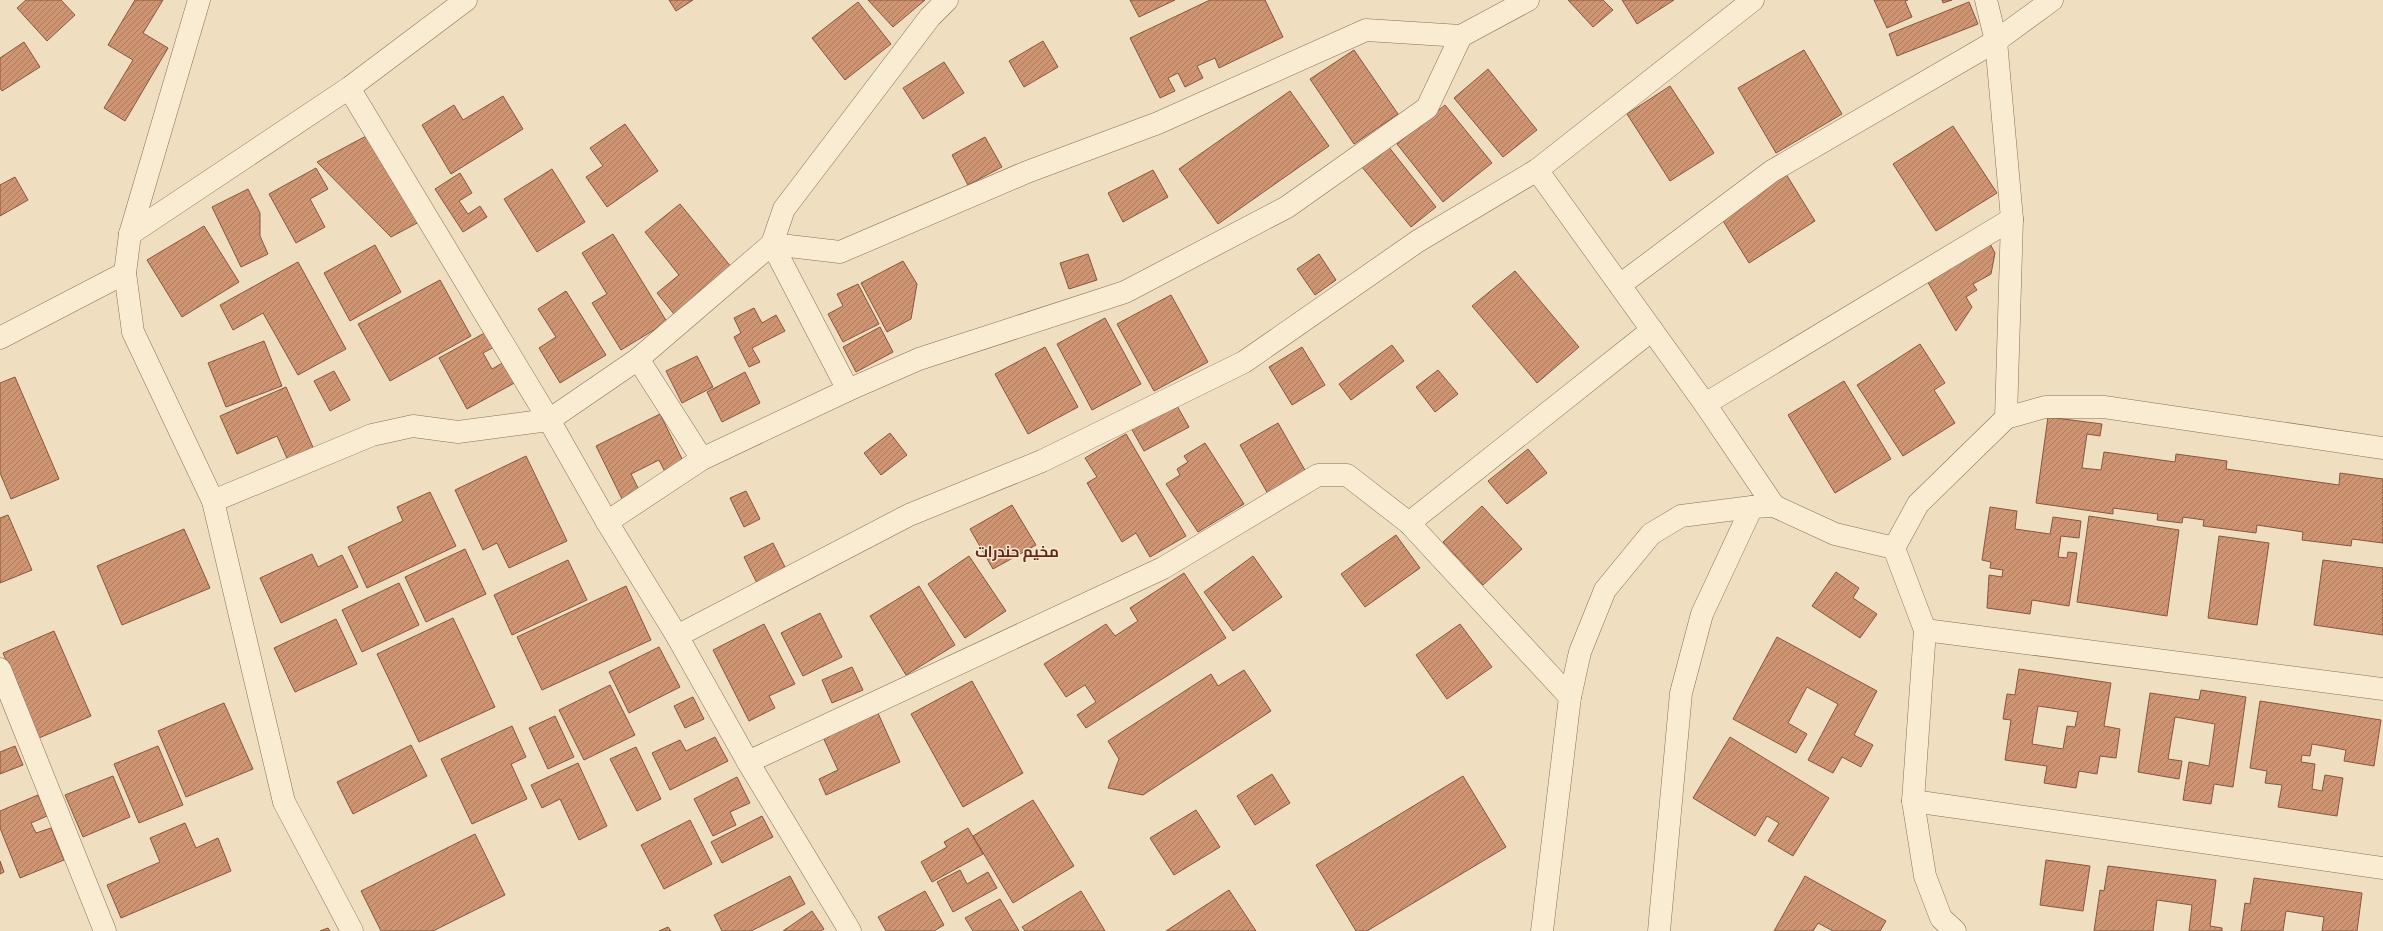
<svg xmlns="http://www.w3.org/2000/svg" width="2383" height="931" viewBox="0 0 2383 931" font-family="'Playfair Display',Cairo,serif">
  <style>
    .building { fill: url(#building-hatch); stroke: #89563c; fill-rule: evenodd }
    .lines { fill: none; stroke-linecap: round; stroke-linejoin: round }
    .minor-casing { stroke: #896f57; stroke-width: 23 }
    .minor { stroke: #faecd2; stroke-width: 22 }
    .labels { text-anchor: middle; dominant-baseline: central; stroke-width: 3; stroke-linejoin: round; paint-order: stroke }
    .district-label { font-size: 15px; font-weight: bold; fill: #66251a; stroke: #f7e9cf }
  </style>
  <defs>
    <pattern id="building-hatch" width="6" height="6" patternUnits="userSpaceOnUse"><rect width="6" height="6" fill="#cf9573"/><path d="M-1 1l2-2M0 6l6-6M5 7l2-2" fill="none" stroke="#a97a5e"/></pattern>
  </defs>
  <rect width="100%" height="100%" fill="#efdebf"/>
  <!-- building -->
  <g class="building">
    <path d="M26 0H61L75 15 47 41 17 8Z"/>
    <path d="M135 0H163L143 33 168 48 125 121 104 108 133 60 108 45Z"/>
    <path d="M669 0H693L676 11Z"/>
    <path d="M868 0H925L893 27Z"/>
    <path d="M1130 0H1175L1139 17Z"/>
    <path d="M1210 0H1265L1283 37 1219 68 1215 58 1197 66 1203 78 1185 87 1178 73 1168 78 1175 91 1160 98 1130 38Z"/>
    <path d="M1568 0H1603L1613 10 1593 27Z"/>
    <path d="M1622 0H1674L1637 24Z"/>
    <path d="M1874 0H1908L1905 1 1912 17 1887 28Z"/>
    <path d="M1942 0H1952L1943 3Z"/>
    <path d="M858 2 891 44 845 80 812 38Z"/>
    <path d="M1969 2 1978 24 1897 56 1889 34Z"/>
    <path d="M1043 41 1058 67 1024 87 1009 61Z"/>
    <path d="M24 42 40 67 2 91 0 88V58Z"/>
    <path d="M1354 50 1398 114 1354 144 1310 79Z"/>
    <path d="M1804 50 1842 114 1776 153 1738 88Z"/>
    <path d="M944 62 964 93 923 119 903 88Z"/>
    <path d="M1488 69 1537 130 1503 157 1454 98Z"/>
    <path d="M1670 86 1714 153 1670 181 1627 114Z"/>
    <path d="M1290 91 1329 146 1218 224 1179 169Z"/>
    <path d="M503 96 523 129 451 174 422 125 454 105 463 120Z"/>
    <path d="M1445 105 1492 163 1443 202 1397 144Z"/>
    <path d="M625 124 658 171 607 207 586 177 603 166 590 148Z"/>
    <path d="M1953 126 1997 193 1936 231 1893 164Z"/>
    <path d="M370 134 419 222 391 237 317 162Z"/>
    <path d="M985 137 1002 167 968 185 952 155Z"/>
    <path d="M1388 146 1436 207 1411 227 1362 167Z"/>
    <path d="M316 168 328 189 310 199 325 227 296 243 269 194Z"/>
    <path d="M552 169 585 222 537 252 504 199Z"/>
    <path d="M1153 170 1168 197 1123 222 1108 193Z"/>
    <path d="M460 173 472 193 459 201 468 214 480 206 487 217 463 232 435 189Z"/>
    <path d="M1786 174 1815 221 1749 263 1720 216Z"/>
    <path d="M15 177 28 200 0 216V185Z"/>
    <path d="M248 189 260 213V236L268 254 241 267 212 207Z"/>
    <path d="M680 204 736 273 678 319 657 293 679 275 645 232Z"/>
    <path d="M204 226 239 282 182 317 147 260Z"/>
    <path d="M613 234 667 322 621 350 592 303 607 294 582 253Z"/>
    <path d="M1989 242 1995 253 1991 274 1973 284 1977 290 1966 297 1972 307 1956 331 1926 279Z"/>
    <path d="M375 245 401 292 350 321 324 273Z"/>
    <path d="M1088 254 1097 280 1069 289 1060 263Z"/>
    <path d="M1319 254 1336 280 1315 295 1297 269Z"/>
    <path d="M903 261 917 284 911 319 887 332 861 283Z"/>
    <path d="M298 262 346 349 298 375 263 313 233 330 220 305Z"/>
    <path d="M1515 271 1579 347 1537 383 1472 306Z"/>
    <path d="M440 280 471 336 390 381 358 324Z"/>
    <path d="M858 284 879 324 843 342 828 314 843 306 837 294Z"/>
    <path d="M566 291 606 355 560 383 539 348 556 337 538 309Z"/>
    <path d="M1171 295 1208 362 1154 391 1117 324Z"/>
    <path d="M754 308 762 323 776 315 785 331 752 348 760 362 749 367 734 337 741 333 734 318Z"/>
    <path d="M1105 318 1141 384 1092 410 1057 344Z"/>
    <path d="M880 327 893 352 856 372 843 347Z"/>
    <path d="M490 330 498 345 483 353 492 369 506 361 518 381 467 409 439 358Z"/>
    <path d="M264 341 282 386 226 407 208 363Z"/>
    <path d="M1920 344 1945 383 1934 390 1955 423 1903 456 1857 385Z"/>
    <path d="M1392 345 1404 361 1351 400 1339 384Z"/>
    <path d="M1045 347 1078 407 1028 434 995 374Z"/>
    <path d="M1302 347 1325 385 1292 405 1269 367Z"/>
    <path d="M697 356 713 387 682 403 666 371Z"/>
    <path d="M1438 370 1458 394 1435 412 1416 387Z"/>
    <path d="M334 371 350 400 330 411 314 381Z"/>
    <path d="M745 372 760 403 722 422 707 392Z"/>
    <path d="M15 377 59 479 11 499 0 473V383Z"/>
    <path d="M1844 381 1891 459 1835 493 1788 415Z"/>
    <path d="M286 387 316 454 290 465 277 436 237 454 220 416Z"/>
    <path d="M1176 404 1189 427 1144 451 1131 428Z"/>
    <path d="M660 414 687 469 668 478 659 460 631 474 640 492 623 501 596 446Z"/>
    <path d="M2048 417 2102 424 2100 436 2087 434 2082 468 2101 470 2104 452 2175 462 2176 454 2227 461 2226 469 2339 485 2340 473 2383 479V543L2352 539 2351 546 2302 540 2303 532 2257 525 2256 533 2203 526 2204 520 2183 517 2182 523 2157 520 2158 514 2113 508V514L2036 503Z"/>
    <path d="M1278 423 1306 472 1268 494 1240 445Z"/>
    <path d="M890 433 907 455 881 475 864 453Z"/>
    <path d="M1126 434 1186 536 1150 557 1136 533 1122 542 1087 483 1097 477 1085 458Z"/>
    <path d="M1205 443 1244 504 1198 532 1166 484 1180 475 1177 469 1188 462 1184 456Z"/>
    <path d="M1528 449 1547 473 1507 504 1488 481Z"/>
    <path d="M526 456 567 541 509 568 497 543 483 550 455 490Z"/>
    <path d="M746 491 760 519 744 527 730 498Z"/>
    <path d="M430 492 456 546 367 588 348 547 403 521 397 507Z"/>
    <path d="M1012 505 1036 545 993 569 970 529Z"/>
    <path d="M1482 506 1522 549 1483 585 1443 542Z"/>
    <path d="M1990 507 2017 511 2015 529 2050 534 2053 517 2081 521 2079 538 2061 536 2058 557 2067 558 2068 552 2077 553 2069 606 2032 600 2030 614 1987 608 1989 575 2002 577 2003 570 1990 568 1991 562 1982 560Z"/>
    <path d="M8 515 32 570 0 583V518Z"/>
    <path d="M2089 516 2179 530 2167 616 2077 602Z"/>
    <path d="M184 529 210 588 122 625 97 566Z"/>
    <path d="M1396 535 1420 568 1365 607 1341 574Z"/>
    <path d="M2219 536 2269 543 2257 625 2208 618Z"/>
    <path d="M773 543 787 571 758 585 744 557Z"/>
    <path d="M465 549 486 594 426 622 405 577Z"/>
    <path d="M312 554 318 567 342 555 358 587 281 623 260 578Z"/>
    <path d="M969 556 1006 611 965 638 928 584Z"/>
    <path d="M1253 556 1282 597 1233 631 1204 592Z"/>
    <path d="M568 560 587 600 512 635 494 595Z"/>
    <path d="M2323 560 2383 568V635L2314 625Z"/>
    <path d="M1836 572 1859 588 1853 598 1877 614 1860 638 1812 606Z"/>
    <path d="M1184 573 1226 638 1086 728 1077 715 1096 702 1085 685 1066 697 1044 664 1106 624 1115 636 1138 621 1130 608Z"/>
    <path d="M399 583 419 625 362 652 342 610Z"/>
    <path d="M626 586 651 640 542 690 517 637Z"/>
    <path d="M919 586 955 645 906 675 870 616Z"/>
    <path d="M820 613 842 657 803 676 781 633Z"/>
    <path d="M453 618 495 707 419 742 377 654Z"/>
    <path d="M336 619 357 664 295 692 274 648Z"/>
    <path d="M764 624 795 684 769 696 775 708 749 721 713 650Z"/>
    <path d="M1460 624 1492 667 1447 699 1416 655Z"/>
    <path d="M54 631 91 716 39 738 3 653Z"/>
    <path d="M1777 637 1877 691 1854 735 1873 745 1861 767 1842 757 1833 773 1808 760 1838 704 1807 687 1788 723 1807 734 1796 753 1733 719Z"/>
    <path d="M659 647 680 687 629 713 609 672Z"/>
    <path d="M852 667 863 690 832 703 822 680Z"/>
    <path d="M2019 669 2111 683 2104 726 2120 729 2116 758 2100 756 2097 774 2079 771 2076 788 2044 783 2047 766 2005 760 2011 720 2003 719 2007 694 2015 695ZM2038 706 2078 712 2075 727 2067 726 2063 749 2032 744Z"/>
    <path d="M1244 670 1271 711 1143 795 1108 788 1119 759 1108 741 1211 674 1218 686Z"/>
    <path d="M972 681 1023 773 963 807 911 714Z"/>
    <path d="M610 685 635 735 584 760 559 710Z"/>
    <path d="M2201 690 2246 697 2233 787 2214 784 2211 804 2183 800 2189 762 2209 766 2215 724 2175 717 2168 759 2182 761 2179 779 2138 772 2150 693 2199 700Z"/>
    <path d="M693 697 704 719 685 728 674 706Z"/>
    <path d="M2260 701 2381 720 2374 766 2344 761 2346 750 2312 744 2310 756 2302 755 2301 762 2315 764 2312 789 2322 791 2325 775 2343 778 2337 816 2278 807 2282 785 2265 783 2267 771 2250 768Z"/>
    <path d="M224 703 253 769 186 797 158 731Z"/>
    <path d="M877 711 900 762 826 795 819 779 838 770 822 735Z"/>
    <path d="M555 716 574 757 548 769 529 728Z"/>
    <path d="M512 726 526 757 511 764 527 799 472 824 441 759Z"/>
    <path d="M715 737 728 761 670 790 652 753 680 740 686 751Z"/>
    <path d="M1730 737 1829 798 1793 856 1768 841 1779 823 1767 816 1755 836 1693 798Z"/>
    <path d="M411 745 427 776 353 814 337 782Z"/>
    <path d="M15 746 23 765 0 774V752Z"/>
    <path d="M158 746 183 805 139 823 114 764Z"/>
    <path d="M636 747 661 799 637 811 610 759Z"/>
    <path d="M578 763 607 826 579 840 560 799 542 808 531 785Z"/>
    <path d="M1272 774 1290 803 1255 825 1237 796Z"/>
    <path d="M113 776 130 817 83 837 65 795Z"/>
    <path d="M1463 776 1506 847 1367 931H1356L1316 865Z"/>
    <path d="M737 777 750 803 730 812 736 825 713 836 694 799Z"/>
    <path d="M38 795 47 816 31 823 36 833 51 828 64 860 20 878 0 828V811Z"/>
    <path d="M1033 800 1074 866 1013 903 973 836Z"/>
    <path d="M1196 810 1220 847 1174 875 1150 838Z"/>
    <path d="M762 816 773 837 722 863 711 842Z"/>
    <path d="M690 820 712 864 664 889 641 845Z"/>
    <path d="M185 823 196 848 218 838 231 871 121 918 107 885 160 862 150 838Z"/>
    <path d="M968 828 983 854 932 882 921 862 947 847 944 842Z"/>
    <path d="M475 834 505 895 433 931H381L361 891Z"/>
    <path d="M2046 860 2090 866 2083 911 2040 905Z"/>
    <path d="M0 861 4 872 0 874Z"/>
    <path d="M2108 866 2216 880 2210 926 2222 928V931H2189L2192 905 2157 900 2153 931H2094L2100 890 2104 891Z"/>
    <path d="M960 870 967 884 988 872 997 888 953 912 937 882Z"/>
    <path d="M790 876 805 904 751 931H722L714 915Z"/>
    <path d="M1805 876 1886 921 1880 931H1833L1818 923 1813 931H1774Z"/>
    <path d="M2254 878 2362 893 2357 931H2322L2324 917 2286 911 2283 931H2241L2245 903 2250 904Z"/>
    <path d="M1229 890 1256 931H1166Z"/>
    <path d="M925 891 944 925 934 931H886L878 917Z"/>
    <path d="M1081 891 1105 931H1025L1022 927Z"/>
    <path d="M1000 899 1019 931H973L965 918Z"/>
    <path d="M812 911 824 929 821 931H783Z"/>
    <path d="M668 927 671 931H659Z"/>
    <path d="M328 928 330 931H320Z"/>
  </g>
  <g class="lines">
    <defs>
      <g id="minor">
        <path d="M199 0 130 234 125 273 133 332 213 501 284 802 352 931"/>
        <path d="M1986 0 1996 41 2012 219 2006 418"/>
        <path d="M349 88 549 420 607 522 677 636 748 762 850 931"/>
        <path d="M1537 170 1705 404 1774 506"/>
        <path d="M130 234 349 88 466 0"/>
        <path d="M772 244 840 252 1027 172 1158 123 1366 30 1461 36"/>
        <path d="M772 244 848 390"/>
        <path d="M1620 285 1772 171 1996 41 2052 0"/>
        <path d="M0 338 125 273"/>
        <path d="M638 359 702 459"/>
        <path d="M1705 404 2012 219"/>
        <path d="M213 501 372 435 413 426 458 432 549 420 638 359 772 244 784 209 930 17 947 0"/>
        <path d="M607 522 702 459 848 390 919 359 1125 292 1287 207 1427 108 1461 36 1528 0"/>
        <path d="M1409 523 1652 330"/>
        <path d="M1894 548 1925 630 1913 801 1925 876 1941 918 1955 931"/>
        <path d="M1925 630 2383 689"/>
        <path d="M677 636 909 515 1042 461 1244 362 1418 241 1537 170 1753 0"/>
        <path d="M0 669 105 931"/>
        <path d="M748 762 1163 568 1318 475H1347L1409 523 1570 697"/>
        <path d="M1913 801 2383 868"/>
        <path d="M1542 931 1570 697 1580 652 1605 590 1651 534 1681 516 1752 507 1774 506 1835 534 1894 548 1918 504 2006 418 2045 407H2104L2383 448"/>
        <path d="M1659 931 1681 693 1702 614 1752 507"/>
      </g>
    </defs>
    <!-- minor casing -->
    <use href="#minor" class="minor-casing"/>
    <!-- minor -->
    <use href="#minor" class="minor"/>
  </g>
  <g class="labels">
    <!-- district labels -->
    <g class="district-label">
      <text x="1017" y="551">مخيم حندرات</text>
    </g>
  </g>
</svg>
